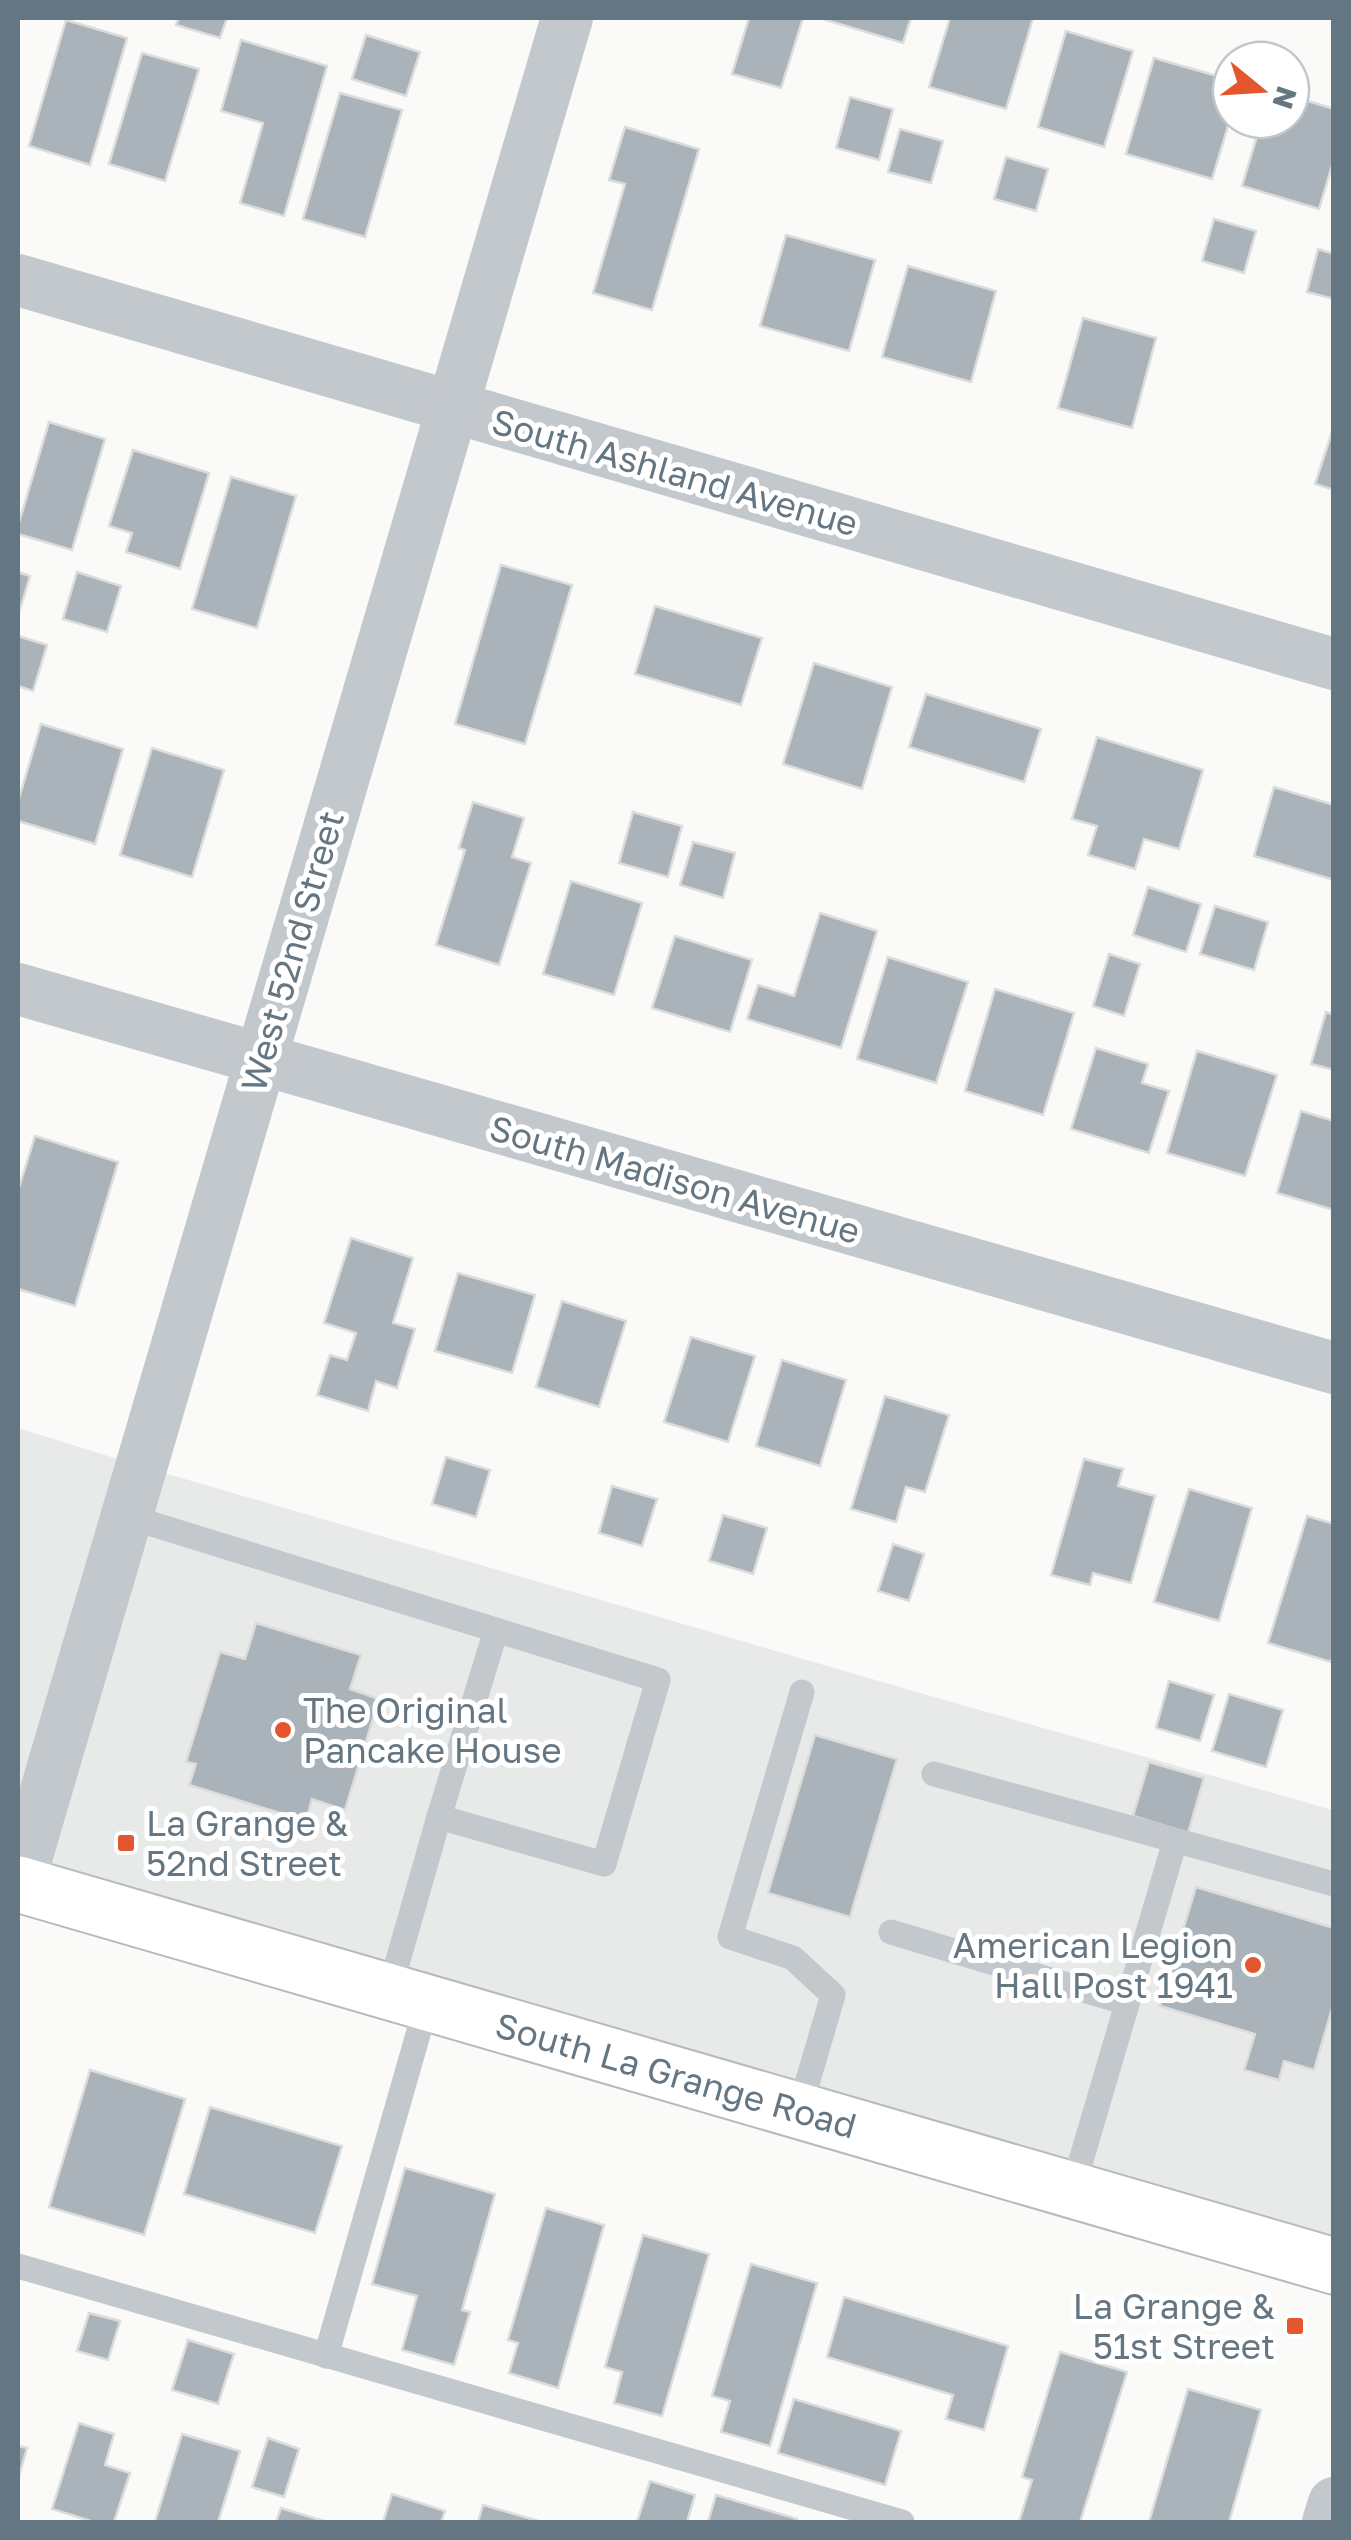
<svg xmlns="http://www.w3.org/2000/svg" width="1351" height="2540" viewBox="0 0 1351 2540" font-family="'Golos Text',sans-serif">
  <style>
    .built { fill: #e8e9e9 }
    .building { fill: #aab3b9; stroke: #dcdcda; stroke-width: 2.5 }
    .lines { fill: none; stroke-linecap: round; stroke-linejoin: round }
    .primary-casing { stroke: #b5babe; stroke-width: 59 }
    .service { stroke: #c3c8cc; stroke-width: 25 }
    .minor { stroke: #c3c8cc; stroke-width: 52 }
    .primary { stroke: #fff; stroke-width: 55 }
    .poi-dot { fill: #e4572e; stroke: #fff; stroke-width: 4 }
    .labels { text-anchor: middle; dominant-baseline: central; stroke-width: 10; stroke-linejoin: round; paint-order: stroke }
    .street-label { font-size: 35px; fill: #657683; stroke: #fff }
    .poi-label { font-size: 35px; fill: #657683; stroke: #fff; text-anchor: start }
  </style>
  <rect width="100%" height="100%" fill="#fafaf8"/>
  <!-- built -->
  <path class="built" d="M18 1428 137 1465 941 1699 1333 1810V2247L18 1854Z"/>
  <!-- building -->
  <g class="building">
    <path d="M179 18H227L220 38 176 25Z"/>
    <path d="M749 18H803L781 88 732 74Z"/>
    <path d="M827 18H911L903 43 826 20Z"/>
    <path d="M950 18H1033L1006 109 929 87Z"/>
    <path d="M66 20 127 38 90 165 29 146Z"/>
    <path d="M1066 31 1133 51 1104 147 1038 127Z"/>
    <path d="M366 35 420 52 406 96 352 79Z"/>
    <path d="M241 40 327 66 284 216 240 203 263 123 221 111Z"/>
    <path d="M142 53 199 69 165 181 109 164Z"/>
    <path d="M1154 58 1231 80V116L1212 179 1126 154Z"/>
    <path d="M340 93 402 110 365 237 303 219Z"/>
    <path d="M1291 96 1334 109V159L1319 209 1242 186 1262 120H1291Z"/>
    <path d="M850 97 893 109 879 160 836 148Z"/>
    <path d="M625 127 699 149 652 310 593 293 625 184 609 180Z"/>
    <path d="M900 129 943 141 931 183 888 172Z"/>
    <path d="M1006 157 1048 169 1036 211 994 199Z"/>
    <path d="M1214 219 1256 231 1244 273 1202 261Z"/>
    <path d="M786 235 875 260 849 351 760 326Z"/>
    <path d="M1318 249 1334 254V299L1307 292Z"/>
    <path d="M908 266 996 291 971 382 882 357Z"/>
    <path d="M1083 318 1156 338 1132 428 1058 408Z"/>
    <path d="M49 422 105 439 72 550 18 534V526Z"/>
    <path d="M1334 426V490L1315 484Z"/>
    <path d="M133 450 209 473 180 569 126 552 132 533 109 526Z"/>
    <path d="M231 477 296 496 257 628 192 609Z"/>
    <path d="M501 565 572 585 525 744 455 724Z"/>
    <path d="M18 572 30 576 18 616Z"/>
    <path d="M77 572 121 586 107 632 63 619Z"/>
    <path d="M655 606 762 638 741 705 635 674Z"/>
    <path d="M18 636 47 645 33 691 18 686Z"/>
    <path d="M814 663 892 687 862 789 783 764Z"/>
    <path d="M926 694 1041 729 1024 782 909 747Z"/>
    <path d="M41 724 123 749 95 844 18 821V802Z"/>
    <path d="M1097 737 1203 770 1179 849 1144 839 1135 869 1088 855 1097 826 1072 819Z"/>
    <path d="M152 748 224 770 192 877 120 855Z"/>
    <path d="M1274 787 1334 805V880L1254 856Z"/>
    <path d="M473 802 524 818 512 857 531 863 499 965 436 945 465 850 459 848Z"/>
    <path d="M633 812 682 826 668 877 619 863Z"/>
    <path d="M693 842 735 853 723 898 680 885Z"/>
    <path d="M571 881 642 903 614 995 543 974Z"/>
    <path d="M1148 887 1201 904 1186 952 1133 935Z"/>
    <path d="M1215 906 1268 922 1254 970 1200 954Z"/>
    <path d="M820 913 877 931 841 1048 747 1019 758 985 794 996Z"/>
    <path d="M675 936 752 960 730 1032 652 1008Z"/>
    <path d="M1109 954 1140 964 1124 1016 1093 1006Z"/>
    <path d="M888 957 968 982 936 1083 857 1059Z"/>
    <path d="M995 989 1074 1013 1043 1115 965 1091Z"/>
    <path d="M1326 1012 1334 1015V1070L1311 1064Z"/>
    <path d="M1096 1048 1148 1064 1142 1083 1169 1091 1149 1153 1071 1129Z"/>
    <path d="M1197 1051 1277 1075 1245 1176 1167 1153Z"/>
    <path d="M1301 1111 1334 1121V1210L1277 1193Z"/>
    <path d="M35 1136 118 1162 75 1306 18 1289V1191Z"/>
    <path d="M351 1238 413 1258 393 1323 415 1329 397 1388 376 1381 368 1411 317 1395 330 1355 347 1360 356 1333 324 1323Z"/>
    <path d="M458 1273 535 1295 512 1373 435 1351Z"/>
    <path d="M562 1301 626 1321 599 1407 536 1387Z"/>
    <path d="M691 1337 755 1356 728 1442 664 1422Z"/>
    <path d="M782 1360 846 1380 820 1466 756 1446Z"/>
    <path d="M885 1396 949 1415 925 1492 906 1487 896 1522 851 1509Z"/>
    <path d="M446 1457 490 1470 476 1517 432 1504Z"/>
    <path d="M1084 1459 1123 1469 1118 1486 1155 1496 1131 1583 1093 1573 1090 1585 1051 1575Z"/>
    <path d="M612 1486 657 1499 642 1546 599 1533Z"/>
    <path d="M1189 1489 1252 1508 1219 1621 1154 1602Z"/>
    <path d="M723 1515 767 1528 753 1574 709 1561Z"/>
    <path d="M1307 1516 1334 1524V1653L1331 1662 1268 1643Z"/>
    <path d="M893 1544 924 1554 909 1601 878 1591Z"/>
    <path d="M256 1623 361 1655 350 1689 379 1699 345 1810 312 1799 306 1821 189 1785 196 1764 186 1762 220 1652 245 1659Z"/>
    <path d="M1169 1681 1214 1695 1200 1741 1156 1728Z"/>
    <path d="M1229 1694 1283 1710 1266 1767 1212 1751Z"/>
    <path d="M815 1735 897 1759 850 1917 768 1893Z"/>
    <path d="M1149 1762 1204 1778 1188 1833 1133 1816Z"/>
    <path d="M1196 1887 1334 1928V2002L1314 2070 1284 2061 1279 2080 1244 2070 1255 2034 1160 2006Z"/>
    <path d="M90 2070 185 2099 144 2235 49 2207Z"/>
    <path d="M210 2107 342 2146 315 2233 184 2194Z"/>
    <path d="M405 2168 495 2194 462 2310 470 2312 454 2365 402 2350 417 2296 372 2284Z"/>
    <path d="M546 2208 604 2225 558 2388 509 2373 518 2343 508 2340Z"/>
    <path d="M643 2235 709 2254 662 2416 614 2403 622 2372 605 2367Z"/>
    <path d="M751 2264 817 2283 770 2446 721 2432 730 2401 712 2396Z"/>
    <path d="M844 2297 1008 2346 984 2430 946 2419 953 2395 827 2357Z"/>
    <path d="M89 2313 120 2321 108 2360 77 2351Z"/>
    <path d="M188 2340 234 2354 218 2404 172 2390Z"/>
    <path d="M1060 2352 1127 2372 1080 2522H1019L1032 2480 1022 2477Z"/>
    <path d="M1188 2389 1261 2410 1229 2522H1149Z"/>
    <path d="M794 2399 901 2431 885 2485 778 2453Z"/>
    <path d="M79 2423 114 2434 105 2465 130 2473 114 2522H94L52 2509Z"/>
    <path d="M182 2434 240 2451 218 2522H155Z"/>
    <path d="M268 2438 299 2449 284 2497 252 2487Z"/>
    <path d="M18 2446 27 2448 18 2480Z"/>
    <path d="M650 2481 695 2495 687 2522H637Z"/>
    <path d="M392 2494 445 2511 441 2522H383Z"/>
    <path d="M716 2495 797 2519V2522H708Z"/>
    <path d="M483 2505 542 2522H478Z"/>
    <path d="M281 2508 327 2522H276Z"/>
  </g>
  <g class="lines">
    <defs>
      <path id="primary" d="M18 1884 1334 2266"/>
    </defs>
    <!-- primary casing -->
    <use href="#primary" class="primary-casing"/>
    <!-- service -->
    <g class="service">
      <path d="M126 1516 658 1680 604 1864 439 1817 389 1992"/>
      <path d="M934 1774 1334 1884"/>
      <path d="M439 1817 496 1630"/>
      <path d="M891 1932 1127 2003"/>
      <path d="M799 2111 833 1995 793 1958 730 1937 802 1692"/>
      <path d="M1072 2191 1175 1841"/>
      <path d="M18 2266 902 2522"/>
      <path d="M326 2356 427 2003"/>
    </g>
    <!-- minor -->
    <g class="minor">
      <path d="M18 280 1334 664"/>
      <path d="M18 989 1334 1368"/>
      <path d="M18 1886 567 18"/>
      <path d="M1328 2522 1334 2503"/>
    </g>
    <!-- primary -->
    <use href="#primary" class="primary"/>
  </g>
  <!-- markers -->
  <g class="poi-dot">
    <circle cx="283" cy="1730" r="10"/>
    <rect x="116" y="1833" width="20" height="20" rx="5"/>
    <circle cx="1253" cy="1965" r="10"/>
    <rect x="1285" y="2316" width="20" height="20" rx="5"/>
  </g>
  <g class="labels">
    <!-- street labels -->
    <g class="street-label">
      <text transform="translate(675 472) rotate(16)">South Ashland Avenue</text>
      <text transform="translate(292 951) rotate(-74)">West 52nd Street</text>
      <text transform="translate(675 1179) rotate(16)">South Madison Avenue</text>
      <text transform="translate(676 2075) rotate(16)">South La Grange Road</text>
    </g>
    <!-- poi labels -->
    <g class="poi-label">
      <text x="303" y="1710">The Original<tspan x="303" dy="40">Pancake House</tspan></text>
      <text x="146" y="1823">La Grange &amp;<tspan x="146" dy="40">52nd Street</tspan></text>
      <text x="1233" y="1945" text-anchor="end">American Legion<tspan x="1233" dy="40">Hall Post 1941</tspan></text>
      <text x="1275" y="2306" text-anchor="end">La Grange &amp;<tspan x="1275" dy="40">51st Street</tspan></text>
    </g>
  </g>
  <!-- border -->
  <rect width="1351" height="2540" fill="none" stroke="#657683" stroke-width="40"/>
  <!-- north arrow -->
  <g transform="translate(1261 90) rotate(108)"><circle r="48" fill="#ffffff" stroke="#c1c8cd" stroke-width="2.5"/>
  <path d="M0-8L18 38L0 25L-18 38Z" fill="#e4572e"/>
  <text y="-15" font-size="28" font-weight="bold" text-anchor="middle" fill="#657683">N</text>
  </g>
</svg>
